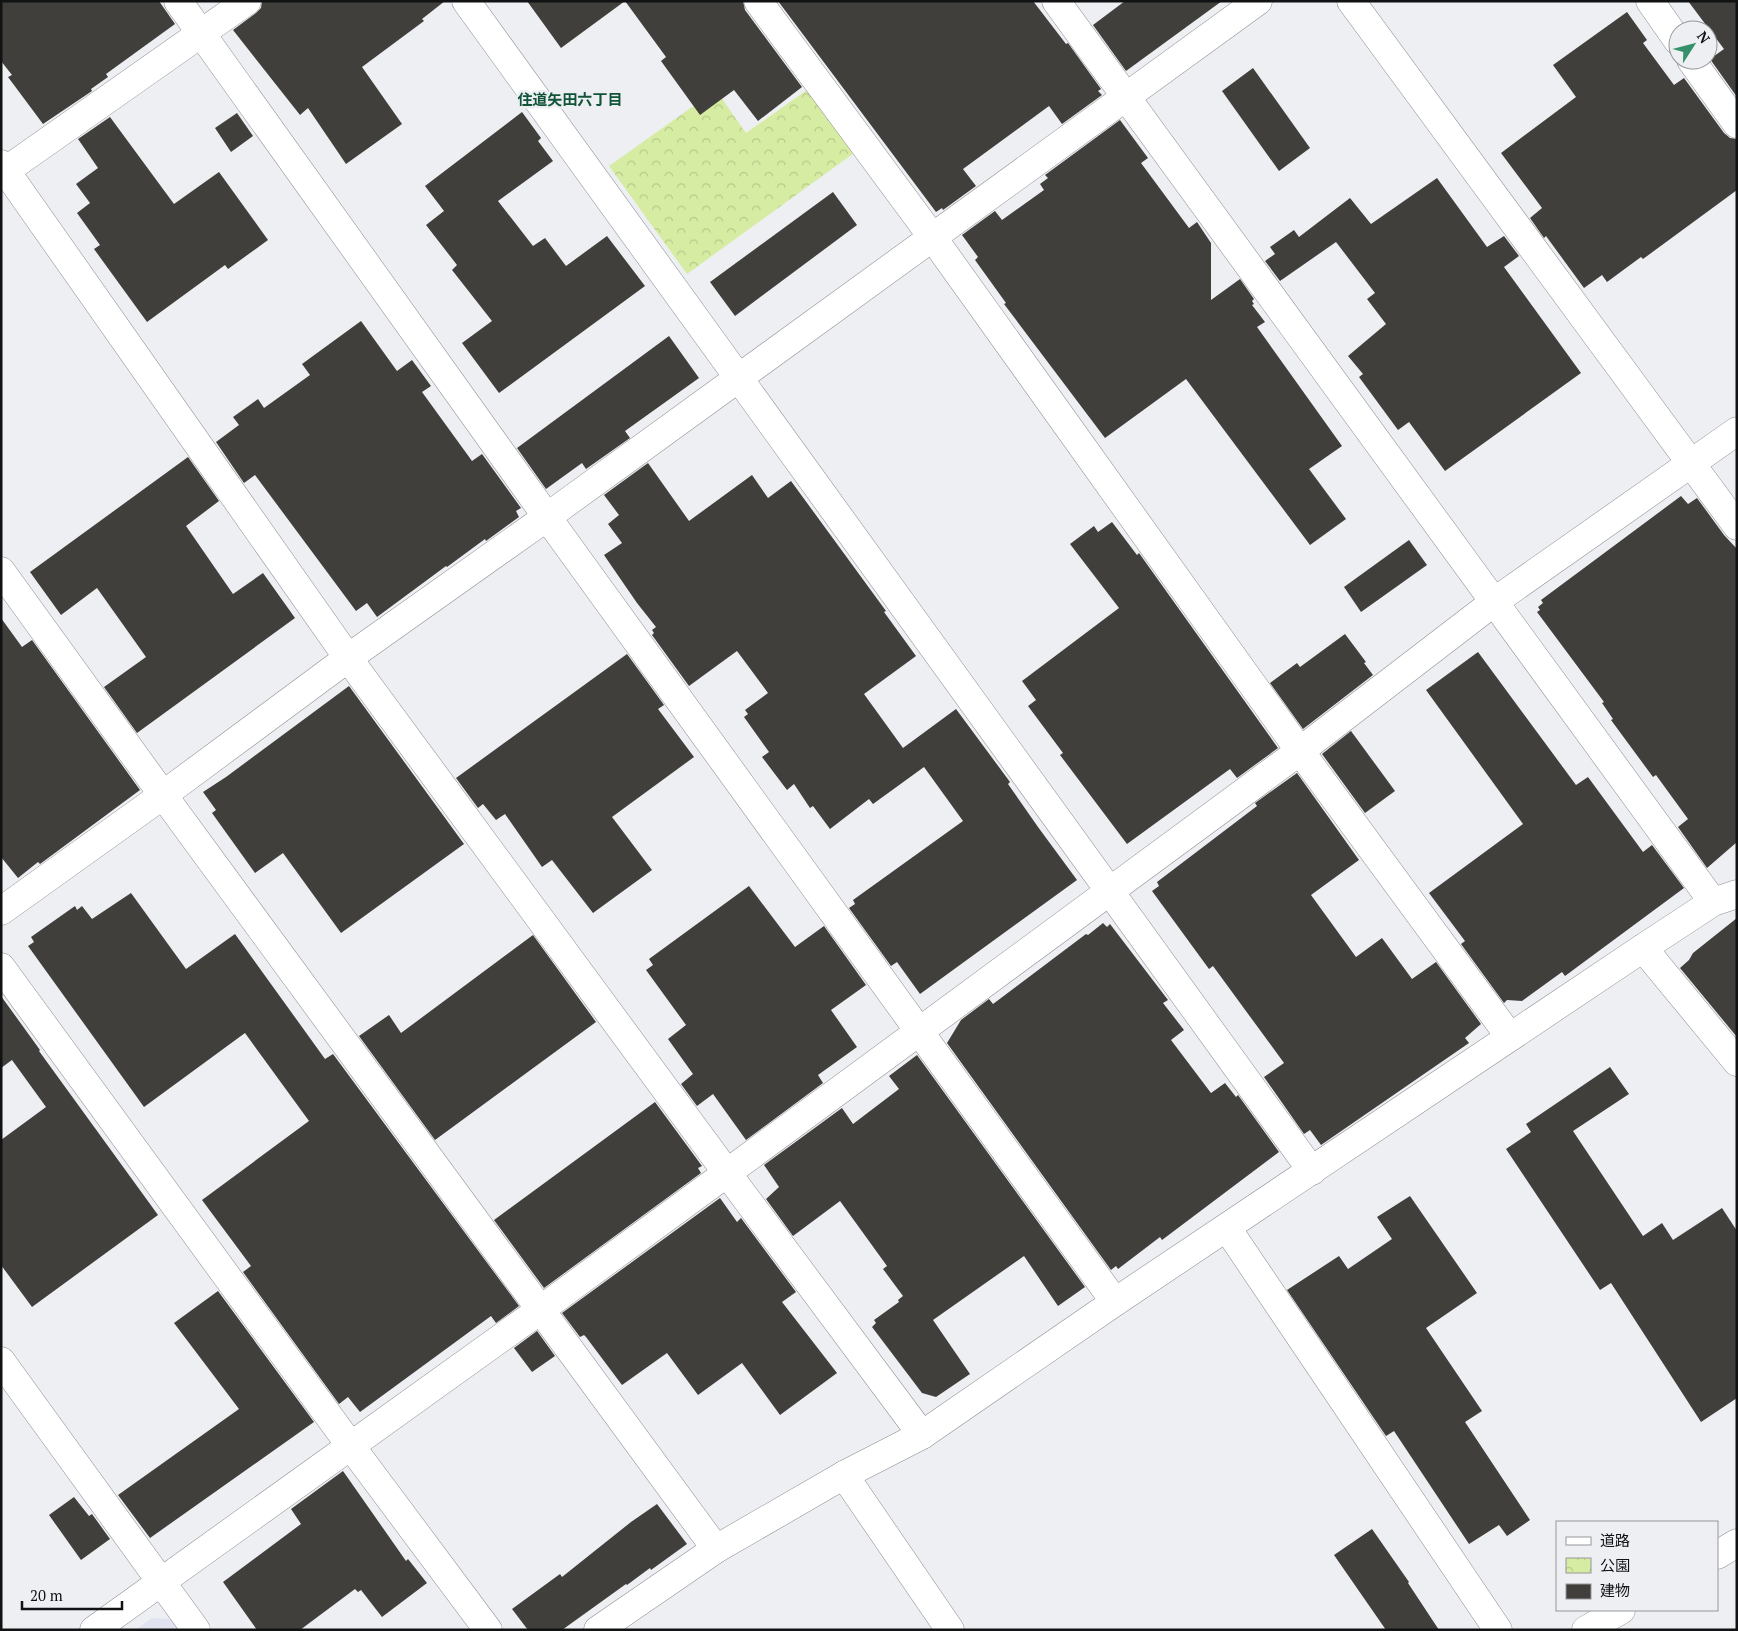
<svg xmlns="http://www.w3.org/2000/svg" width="1738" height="1631" viewBox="0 0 1738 1631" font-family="'PT Serif','Noto Sans JP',serif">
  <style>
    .built { fill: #e1e4f0 }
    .park { fill: url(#park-crowns) }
    .building { fill: #413f3b }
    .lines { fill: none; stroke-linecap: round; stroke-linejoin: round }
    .minor-casing { stroke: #8e8f93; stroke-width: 29 }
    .minor { stroke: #fff; stroke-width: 28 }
    .labels { text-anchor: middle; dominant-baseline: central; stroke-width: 5; stroke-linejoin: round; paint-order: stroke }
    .neighbourhood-label { font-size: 15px; font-weight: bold; fill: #115438; stroke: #edeff3 }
  </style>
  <defs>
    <pattern id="park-crowns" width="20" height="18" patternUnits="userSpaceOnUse" patternTransform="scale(1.25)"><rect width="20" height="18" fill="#d6eca2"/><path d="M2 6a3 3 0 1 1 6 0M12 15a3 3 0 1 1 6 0" fill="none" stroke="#b7c98b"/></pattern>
  </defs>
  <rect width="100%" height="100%" fill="#edeff3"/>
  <!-- built -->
  <path class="built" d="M152 1618 173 1619 181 1630H135Z"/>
  <!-- park -->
  <path class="park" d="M716 90 746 133 807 90 854 153 687 274 609 166Z"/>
  <!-- building -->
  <g class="building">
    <path d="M1 1H159L175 24 106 74 108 77 91 89 92 91 43 124 8 77 12 75 1 61Z"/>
    <path d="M262 1H445L422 19 424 21 362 67 402 124 346 164 308 108 300 115 233 30 256 13 261 8Z"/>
    <path d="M527 1H743L745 10 802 87 758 121 734 90 700 115 661 61 666 57 625 1 561 48Z"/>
    <path d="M778 1H1033L1066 44 1068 43 1101 89 1098 91 1102 95 1062 124 1049 106 963 169 976 186 943 210 942 208 936 212Z"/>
    <path d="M1125 1H1222L1126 71 1093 25Z"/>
    <path d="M1688 1H1737V97L1710 59 1724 49Z"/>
    <path d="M1627 12 1647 40 1643 43 1674 85 1684 78 1724 133 1730 138 1737 139V190L1643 259 1641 257 1607 282 1602 275 1584 288 1546 236 1544 238 1530 218 1542 208 1501 153 1576 97 1553 65Z"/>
    <path d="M1253 68 1310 148 1279 171 1222 91Z"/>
    <path d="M522 112 541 138 538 141 553 161 498 201 533 246 545 238 566 266 607 236 645 286 499 393 462 343 492 321 452 270 457 265 426 225 444 211 425 186Z"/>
    <path d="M237 113 253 136 231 152 215 128Z"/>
    <path d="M110 117 174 204 219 172 268 240 228 269 225 265 147 322 94 249 100 245 77 213 90 203 76 184 98 168 78 139Z"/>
    <path d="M1120 120 1148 158 1141 163 1189 228 1197 222 1211 243V300L1240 279 1254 299 1252 301 1254 304 1252 305 1265 322 1257 327 1342 446 1309 469 1346 519 1310 545 1186 379 1105 438 1004 304 1006 303 975 260 978 257 962 235 995 211 1002 220 1044 190 1040 184 1048 178 1045 175Z"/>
    <path d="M1437 178 1487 247 1504 236 1519 256 1504 267 1581 373 1445 471 1409 422 1398 430 1359 377 1363 374 1348 356 1386 324 1367 299 1375 293 1336 242 1280 281 1265 261 1275 254 1270 247 1294 230 1299 237 1350 198 1371 224Z"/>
    <path d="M833 192 857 225 735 316 710 282Z"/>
    <path d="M361 321 397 371 412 360 431 386 422 392 472 461 482 454 521 508 516 511 519 517 486 541 485 539 447 567 446 566 377 617 367 603 356 611 255 475 244 483 216 442 239 425 233 417 258 399 264 408 310 375 302 364Z"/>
    <path d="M669 336 699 378 625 431 630 438 586 469 582 463 546 489 517 448Z"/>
    <path d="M188 457 219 501 186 526 233 594 263 573 295 618 137 733 104 687 146 657 97 588 61 615 30 572Z"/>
    <path d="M648 463 689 521 752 475 768 498 791 481 886 611 884 612 916 656 864 694 903 748 956 709 1010 782 1008 784 1038 827 1077 880 920 994 897 962 891 966 849 908 855 904 853 900 963 821 924 767 873 804 869 799 830 829 813 806 810 808 794 784 787 790 762 757 769 752 744 717 748 714 745 710 768 693 737 651 689 686 652 635 654 633 652 630 656 627 637 603 604 555 622 543 608 524 619 515 604 495Z"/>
    <path d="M1681 496 1688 504 1697 498 1724 535 1737 549V842L1707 868 1678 827 1688 819 1656 775 1653 777 1611 720 1613 719 1602 703 1604 702 1537 612 1540 610 1538 607 1543 603 1541 600Z"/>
    <path d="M1112 522 1137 555 1139 553 1278 748 1237 778 1230 769 1127 844 1060 755 1063 753 1028 706 1036 700 1022 681 1119 608 1070 544 1094 526 1098 532Z"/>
    <path d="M1409 540 1427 565 1361 612 1344 587Z"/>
    <path d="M1 618 22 647 32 640 140 790 40 864 38 862 18 878 1 857Z"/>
    <path d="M1345 634 1366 662 1364 663 1373 675 1303 729 1270 683 1297 663 1300 667Z"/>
    <path d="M1478 652 1576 785 1588 777 1643 852 1652 845 1684 888 1565 976 1562 972 1522 1001 1507 1000 1504 1003 1461 944 1465 941 1429 893 1523 824 1426 690Z"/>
    <path d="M627 654 664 705 658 709 694 757 612 817 652 870 593 913 552 860 542 867 505 814 496 820 483 804 478 808 456 778Z"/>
    <path d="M349 686 464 844 341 933 283 853 255 873 212 813 216 810 203 792 226 777Z"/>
    <path d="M1351 731 1395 791 1365 813 1322 754Z"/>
    <path d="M1297 773 1359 860 1311 895 1356 957 1382 938 1412 979 1436 962 1481 1024 1465 1038 1469 1043 1321 1145 1310 1130 1304 1134 1264 1077 1284 1063 1213 966 1209 969 1152 891 1159 886 1157 882 1257 806 1255 803Z"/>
    <path d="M749 886 795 947 824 926 866 985 831 1010 857 1047 818 1075 823 1083 746 1140 713 1094 697 1106 681 1084 693 1074 668 1039 686 1025 646 970 653 965 649 959Z"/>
    <path d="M131 893 186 969 235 934 325 1059 333 1054 519 1306 496 1323 491 1316 360 1412 348 1397 339 1404 243 1272 251 1266 202 1200 309 1121 245 1033 144 1107 28 946 34 942 31 937 75 906 77 910 82 906 92 919Z"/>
    <path d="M1737 918V1037L1680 968 1689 960 1693 953Z"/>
    <path d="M1103 923 1107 927 1110 924 1168 1000 1163 1003 1184 1030 1171 1040 1211 1093 1225 1083 1236 1097 1238 1095 1279 1152 1162 1240 1160 1237 1118 1269 1116 1266 1111 1270 947 1043 961 1020 989 999 993 1004 1086 934 1088 935Z"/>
    <path d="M533 935 596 1022 435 1140 359 1036 389 1015 401 1033Z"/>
    <path d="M1 996 40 1050 39 1051 158 1215 32 1307 1 1265V1140L46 1107 12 1060 1 1068Z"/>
    <path d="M917 1055 1085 1287 1058 1306 1024 1256 933 1320 970 1374 936 1397 922 1393 872 1327 876 1323 874 1320 899 1302 898 1300 903 1296 883 1269 887 1266 840 1201 793 1236 766 1199 779 1187 764 1165 842 1108 853 1124 899 1089 889 1076Z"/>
    <path d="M1610 1067 1629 1094 1573 1131 1643 1236 1662 1223 1673 1240 1722 1208 1737 1231V1398L1701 1422 1611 1283 1600 1290 1506 1149 1531 1132 1526 1124Z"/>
    <path d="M655 1102 702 1166 698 1168 701 1173 544 1288 494 1220Z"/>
    <path d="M1410 1196 1477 1293 1426 1328 1482 1411 1465 1422 1530 1520 1507 1536 1499 1525 1469 1544 1394 1431 1386 1436 1287 1290 1339 1256 1348 1269 1392 1239 1377 1217Z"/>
    <path d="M720 1198 737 1222 741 1218 796 1292 782 1302 837 1373 780 1415 742 1363 698 1395 667 1353 622 1385 586 1337 584 1335 580 1337 562 1313Z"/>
    <path d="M218 1291 314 1422 150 1538 118 1495 239 1409 174 1323Z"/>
    <path d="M537 1331 555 1356 532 1372 514 1348Z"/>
    <path d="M343 1471 406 1561 408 1559 427 1583 382 1617 361 1590 358 1592 355 1589 300 1630H257L223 1582 301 1524 291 1509Z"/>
    <path d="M74 1497 89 1516 92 1514 110 1539 81 1560 49 1515Z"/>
    <path d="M657 1504 687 1544 651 1570 650 1568 627 1585 626 1584 562 1630H528L512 1609 560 1574 562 1577 631 1522Z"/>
    <path d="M1372 1529 1409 1582 1408 1583 1439 1630H1386L1334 1555Z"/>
  </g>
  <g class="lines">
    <defs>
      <g id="minor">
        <path d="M178 1 547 517 1115 1302"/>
        <path d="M466 1 1312 1171"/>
        <path d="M758 1 933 238 1300 751 1510 1037"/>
        <path d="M1056 1 1713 902"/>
        <path d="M1351 1 1737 526"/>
        <path d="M1650 1 1678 41"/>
        <path d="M1691 60 1737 124"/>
        <path d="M1 164 348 658 727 1173 922 1435"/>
        <path d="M1 174 247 1"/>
        <path d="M1 571 163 795 716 1549"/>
        <path d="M1 911 163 795 348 658 547 517 1258 1"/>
        <path d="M1643 948 1737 1062"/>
        <path d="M1 967 350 1445 488 1630"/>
        <path d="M1227 1228 1498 1630"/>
        <path d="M1 1361 196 1630"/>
        <path d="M844 1475 950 1630"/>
        <path d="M1717 1555 1737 1543"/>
        <path d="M94 1630 540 1310 727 1173 1300 751 1498 599 1737 431"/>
        <path d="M598 1630 716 1549 844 1475 922 1435 1115 1302 1643 948 1713 902 1737 894"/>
        <path d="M1586 1630 1621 1610"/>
      </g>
    </defs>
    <!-- minor casing -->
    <use href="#minor" class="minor-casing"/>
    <!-- minor -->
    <use href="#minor" class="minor"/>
  </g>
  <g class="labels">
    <!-- neighbourhood labels -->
    <g class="neighbourhood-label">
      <text x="570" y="99">住道矢田六丁目</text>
    </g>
  </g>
  <!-- border -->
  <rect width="1738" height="1631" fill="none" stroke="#111213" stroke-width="5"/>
  <!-- legend -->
  <rect x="1556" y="1521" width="162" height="90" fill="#edeff3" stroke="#959799"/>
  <rect x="1566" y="1537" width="25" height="8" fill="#ffffff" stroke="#959799"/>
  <text x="1600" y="1546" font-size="15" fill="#111213">道路</text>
  <rect x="1566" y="1558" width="25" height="15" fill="url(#park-crowns)" stroke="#959799"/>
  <text x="1600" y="1571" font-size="15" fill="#111213">公園</text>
  <rect x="1566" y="1584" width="25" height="15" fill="#413f3b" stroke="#959799"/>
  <text x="1600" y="1596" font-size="15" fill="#111213">建物</text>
  <!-- north arrow -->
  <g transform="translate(1693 45) rotate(54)"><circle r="24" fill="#edeff3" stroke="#959799"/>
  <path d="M0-4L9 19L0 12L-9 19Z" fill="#359169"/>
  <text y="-8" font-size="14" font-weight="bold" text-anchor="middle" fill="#111213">N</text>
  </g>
  <!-- scale -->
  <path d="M22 1601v8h100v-8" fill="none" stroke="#111213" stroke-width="2.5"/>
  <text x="30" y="1601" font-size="15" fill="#111213" stroke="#edeff3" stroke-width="4" paint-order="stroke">20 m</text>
</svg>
